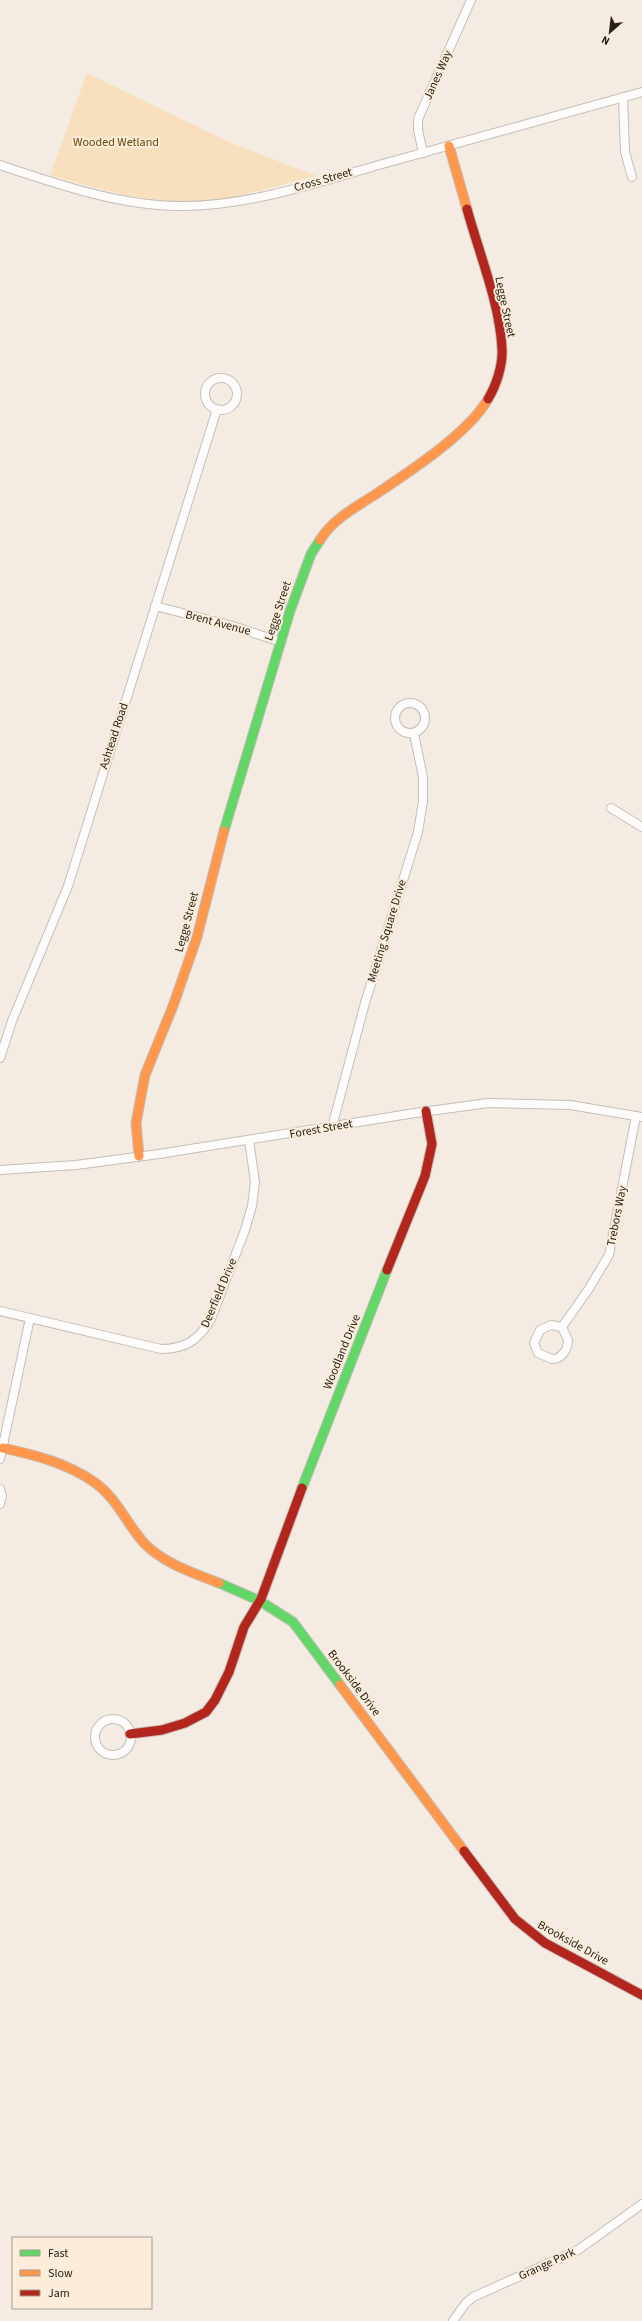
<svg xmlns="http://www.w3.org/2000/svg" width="642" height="2321" viewBox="0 0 642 2321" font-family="'Source Sans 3',sans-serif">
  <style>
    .green { fill: #f8e0bf }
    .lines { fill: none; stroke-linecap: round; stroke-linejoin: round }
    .street-casing { stroke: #c5beb7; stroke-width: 10 }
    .fast-casing { stroke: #c5beb7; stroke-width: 11 }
    .slow-casing { stroke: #c5beb7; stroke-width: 11 }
    .jam-casing { stroke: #c5beb7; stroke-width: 11 }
    .street { stroke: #fdfcfb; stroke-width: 8 }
    .fast { stroke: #63d668; stroke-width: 9 }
    .slow { stroke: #ff974d; stroke-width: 9 }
    .jam { stroke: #b3261e; stroke-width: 9 }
    .labels { text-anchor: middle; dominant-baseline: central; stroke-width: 4; stroke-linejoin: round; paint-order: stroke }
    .street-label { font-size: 12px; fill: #28221b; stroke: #fcedda }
    .park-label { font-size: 12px; fill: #664407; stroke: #fcedda }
  </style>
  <rect width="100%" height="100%" fill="#f4ece2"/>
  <!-- green -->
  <path class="green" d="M87 73 231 143 317 176C285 183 246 196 214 200 157 206 104 191 50 175Z"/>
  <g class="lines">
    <defs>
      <g id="street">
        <path d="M623 97 625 152 632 177"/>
        <path d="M423 153 418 130V119L471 0"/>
        <path d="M0 165C57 184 117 205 178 206 248 207 318 182 386 163 471 139 557 116 642 92"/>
        <circle cx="221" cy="394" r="16"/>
        <path d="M155 606 233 626 281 642"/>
        <circle cx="410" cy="718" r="15"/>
        <path d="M611 808 642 827"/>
        <path d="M0 1058 12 1021 68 886 217 409"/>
        <path d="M332 1127 365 1003 418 832 423 801V777L414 734"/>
        <path d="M0 1170 76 1165 159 1154 415 1113 488 1103 570 1105 642 1117"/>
        <path d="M0 1311 161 1349C185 1349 199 1340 211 1319L245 1230 252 1206 255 1182 249 1140"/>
        <path d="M562 1327 568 1340C568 1349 562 1359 552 1359L538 1353 534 1343 540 1330 551 1325 562 1327 588 1290 609 1255 636 1116"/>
        <path d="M0 1459 30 1318"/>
        <path d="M0 1489 2 1496 0 1504"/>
        <circle cx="113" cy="1737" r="18"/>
        <path d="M453 2321 465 2304 473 2297 578 2250 642 2204"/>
      </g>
      <g id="fast">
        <path d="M224 831 290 611 311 554 320 540"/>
        <path d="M302 1488 387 1270"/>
        <path d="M219 1583 260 1601 293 1622 340 1685"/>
      </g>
      <g id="slow">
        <path d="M449 146 467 209"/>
        <path d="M320 540C333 519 356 507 376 494 409 472 469 433 488 399"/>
        <path d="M139 1156 136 1123 145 1075 173 1006 197 937 224 831"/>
        <path d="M3 1448C35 1455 67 1463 94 1482 117 1498 126 1523 144 1543 163 1563 193 1573 219 1583"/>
        <path d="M340 1685 464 1851"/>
      </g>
      <g id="jam">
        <path d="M467 209C479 253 500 304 502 349 503 365 496 386 488 399"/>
        <path d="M387 1270 425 1176 432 1144 426 1111"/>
        <path d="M130 1734 162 1730 185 1723 206 1712 215 1700 229 1672 244 1627 261 1599 302 1488"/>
        <path d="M464 1851 515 1919 545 1943 642 1995"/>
      </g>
    </defs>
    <!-- street casing -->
    <use href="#street" class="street-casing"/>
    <!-- fast casing -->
    <use href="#fast" class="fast-casing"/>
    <!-- slow casing -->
    <use href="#slow" class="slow-casing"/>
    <!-- jam casing -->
    <use href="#jam" class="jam-casing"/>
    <!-- street -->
    <use href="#street" class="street"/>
    <!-- fast -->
    <use href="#fast" class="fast"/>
    <!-- slow -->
    <use href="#slow" class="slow"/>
    <!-- jam -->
    <use href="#jam" class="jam"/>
  </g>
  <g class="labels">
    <!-- street labels -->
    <g class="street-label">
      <text transform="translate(438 75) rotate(-66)">Janes Way</text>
      <text transform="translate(323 180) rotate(-16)">Cross Street</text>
      <text transform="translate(505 307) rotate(78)">Legge Street</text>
      <text transform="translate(278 611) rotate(-72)">Legge Street</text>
      <text transform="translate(218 623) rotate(15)">Brent Avenue</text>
      <text transform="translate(114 736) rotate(-72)">Ashtead Road</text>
      <text transform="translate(187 922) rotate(-75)">Legge Street</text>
      <text transform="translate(387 931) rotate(-73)">Meeting Square Drive</text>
      <text transform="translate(321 1129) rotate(-10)">Forest Street</text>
      <text transform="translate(617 1216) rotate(-79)">Trebors Way</text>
      <text transform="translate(219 1293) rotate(-67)">Deerfield Drive</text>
      <text transform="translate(342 1352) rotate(-68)">Woodland Drive</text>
      <text transform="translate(354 1683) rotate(53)">Brookside Drive</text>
      <text transform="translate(573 1943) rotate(29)">Brookside Drive</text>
      <text transform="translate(547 2264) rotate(-25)">Grange Park</text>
    </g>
    <!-- park labels -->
    <g class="park-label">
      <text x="116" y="142">Wooded Wetland</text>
    </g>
  </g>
  <!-- legend -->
  <rect x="12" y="2237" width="140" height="72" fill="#fcedda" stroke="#a79c8e"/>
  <rect x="20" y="2250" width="20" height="6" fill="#63d668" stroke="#a79c8e"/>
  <text x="48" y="2257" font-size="12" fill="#28221b">Fast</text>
  <rect x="20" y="2270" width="20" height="6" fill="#ff974d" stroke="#a79c8e"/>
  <text x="48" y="2277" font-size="12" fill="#28221b">Slow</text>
  <rect x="20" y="2290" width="20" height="6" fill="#b3261e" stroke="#a79c8e"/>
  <text x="48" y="2297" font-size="12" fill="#28221b">Jam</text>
  <!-- north arrow -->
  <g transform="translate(610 32) rotate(208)" stroke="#fcedda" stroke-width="3" paint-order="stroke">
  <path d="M0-3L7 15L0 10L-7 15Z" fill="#28221b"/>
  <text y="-6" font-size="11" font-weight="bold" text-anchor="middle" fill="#28221b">N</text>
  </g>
</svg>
